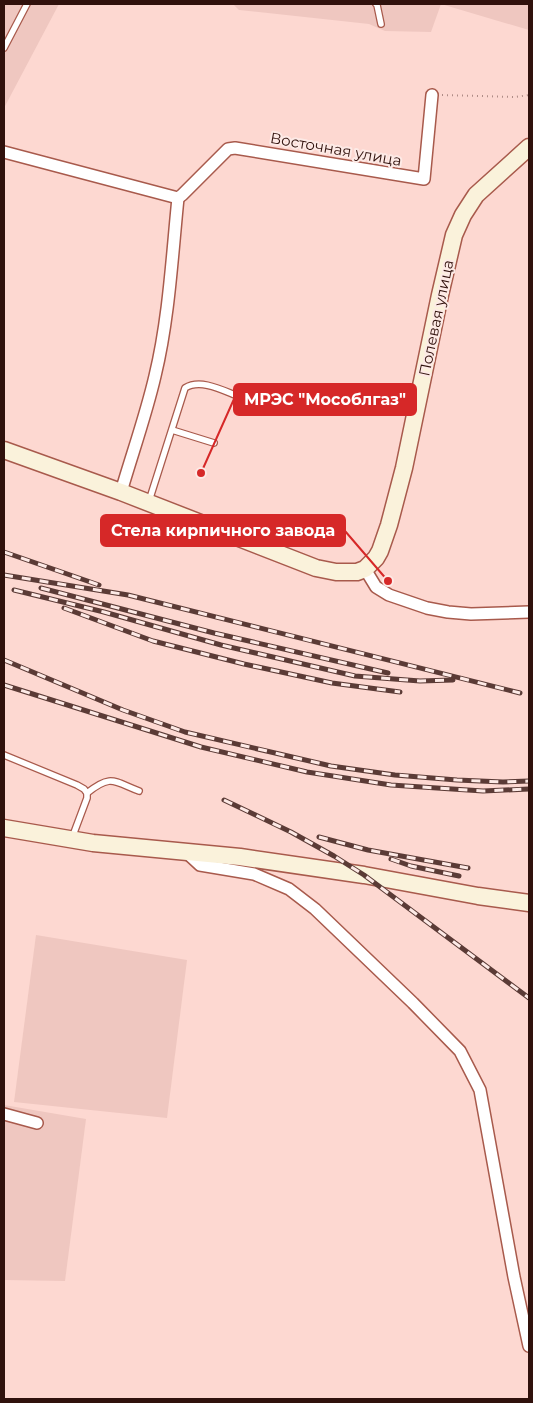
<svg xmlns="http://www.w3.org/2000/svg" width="533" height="1403" viewBox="0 0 533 1403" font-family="Montserrat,sans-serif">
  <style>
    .built { fill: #efc7c0 }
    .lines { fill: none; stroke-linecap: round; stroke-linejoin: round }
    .service-casing { stroke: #a85a4c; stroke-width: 8 }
    .minor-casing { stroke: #a85a4c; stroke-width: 14 }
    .secondary-casing { stroke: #a85a4c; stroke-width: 19 }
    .path { stroke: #ae8b85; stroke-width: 2; stroke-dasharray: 1 4; stroke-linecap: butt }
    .service { stroke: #fff; stroke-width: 5.5 }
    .minor { stroke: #fff; stroke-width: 11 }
    .secondary { stroke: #faf2db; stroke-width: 16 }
    .rail-casing { stroke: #5b3b36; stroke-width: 5 }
    .rail { stroke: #fdeae6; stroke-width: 3; stroke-dasharray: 9; stroke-linecap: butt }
    .labels { text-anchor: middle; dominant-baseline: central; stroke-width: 4; stroke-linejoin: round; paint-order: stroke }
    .street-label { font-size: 15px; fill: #30110c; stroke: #fdeae6 }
    .leader { fill: none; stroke: #d62828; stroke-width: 2 }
    .callout-dot { fill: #d62828; stroke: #fdeae6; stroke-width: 2 }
    .callout { fill: #d62828; stroke: #d62828; stroke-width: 2 }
    .callout-label { font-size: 16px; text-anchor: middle; font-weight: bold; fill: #fff }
  </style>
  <rect width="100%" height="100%" fill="#fdd8d1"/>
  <!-- built -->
  <g class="built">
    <path d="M4 4H59L4 108Z"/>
    <path d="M233 4H529V30L441 4 431 32 385 31 369 24 239 10Z"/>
    <path d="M36 935 187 960 167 1118 14 1102Z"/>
    <path d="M4 1105 86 1119 65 1281 4 1280Z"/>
  </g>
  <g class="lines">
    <defs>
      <g id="service">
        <path d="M376 4 377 5 381 24"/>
        <path d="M4 48 27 4"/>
        <path d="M172 430 214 443"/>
        <path d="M149 501 185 388C201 378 224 391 240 397"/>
        <path d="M4 755 77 785 84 789 87 793V798L72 838"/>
        <path d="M87 793C111 774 113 781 139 791"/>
      </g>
      <g id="minor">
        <path d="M4 152 178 198 182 195 228 149 235 148 424 179 432 95"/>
        <path d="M121 492C132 454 146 415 155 376 169 318 172 257 178 198"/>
        <path d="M365 569 376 587 389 595 427 608 448 612 471 614 529 612"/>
        <path d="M187 853 200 865 254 874 289 889 315 909 413 1003 460 1051 480 1090 514 1277 529 1346"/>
        <path d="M4 1114 37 1123"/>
      </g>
      <g id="secondary">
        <path d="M4 450 121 492 316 568 336 572H357L365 569 376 558 380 551 389 525 404 468 440 295 454 235 463 215 476 195 529 147"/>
        <path d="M4 828 93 843 240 857 364 875 478 896 529 903"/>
      </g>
    </defs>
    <!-- service casing -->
    <use href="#service" class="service-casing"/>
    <!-- minor casing -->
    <use href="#minor" class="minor-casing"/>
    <!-- secondary casing -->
    <use href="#secondary" class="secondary-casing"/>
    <!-- path -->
    <path class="path" d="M442 95 515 97 529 95"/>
    <!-- service -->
    <use href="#service" class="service"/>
    <!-- minor -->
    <use href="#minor" class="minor"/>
    <!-- secondary -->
    <use href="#secondary" class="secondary"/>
    <defs>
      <g id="rail">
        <path d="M4 552 99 585"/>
        <path d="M4 575 128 595 520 693"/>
        <path d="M41 588 214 633 388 673"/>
        <path d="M14 590 104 612 221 645 355 676 420 681 453 680"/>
        <path d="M64 608 153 641 244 664 332 683 400 692"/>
        <path d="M4 660 123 710 185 732 331 766 395 775 457 780 503 782 529 781"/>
        <path d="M4 685 201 747 307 772 391 785 483 791 529 789"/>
        <path d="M224 800 291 832 334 856 364 875 529 998"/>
        <path d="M319 837 368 850 468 868"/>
        <path d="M391 859 411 866 459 876"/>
      </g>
    </defs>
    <!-- rail casing -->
    <use href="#rail" class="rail-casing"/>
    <!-- rail -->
    <use href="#rail" class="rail"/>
  </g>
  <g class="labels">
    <!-- street labels -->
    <g class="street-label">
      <text transform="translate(336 149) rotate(10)">Восточная улица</text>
      <text transform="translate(436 318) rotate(-78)">Полевая улица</text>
    </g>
  </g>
  <!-- callouts -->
  <path class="leader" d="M201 473L234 399M388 581L345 531"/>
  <g class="callout-dot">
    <circle cx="201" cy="473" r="5"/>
    <circle cx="388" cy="581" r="5"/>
  </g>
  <g class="callout">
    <rect x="234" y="384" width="182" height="31" rx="5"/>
    <rect x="101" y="515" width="244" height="31" rx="5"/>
  </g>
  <g class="callout-label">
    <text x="325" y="405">МРЭС "Мособлгаз"</text>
    <text x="223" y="536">Стела кирпичного завода</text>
  </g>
  <!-- border -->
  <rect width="533" height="1403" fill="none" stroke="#30110c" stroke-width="10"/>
</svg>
